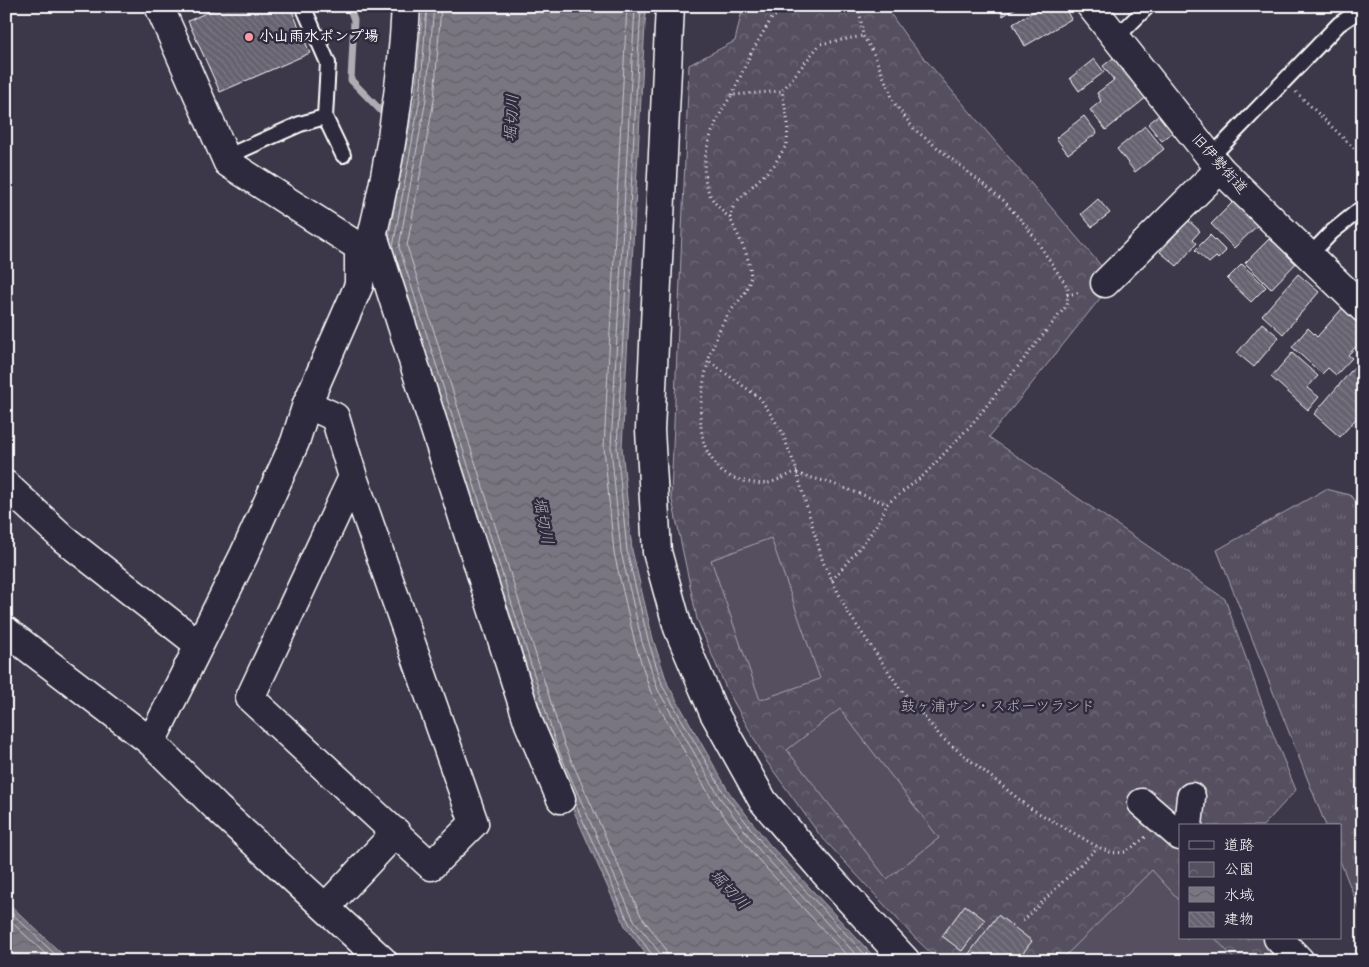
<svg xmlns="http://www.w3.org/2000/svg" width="1369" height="967" viewBox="0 0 1369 967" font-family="Mynerve,'Klee One',sans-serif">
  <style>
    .grass { fill: url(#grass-tufts); stroke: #aaa8b0 }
    .park { fill: url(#park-crowns); stroke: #aaa8b0 }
    .pitch { fill: #555060; stroke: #aaa8b0 }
    .water { fill: url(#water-waves); stroke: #afadb4 }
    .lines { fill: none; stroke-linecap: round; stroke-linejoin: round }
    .shore { stroke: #c9c8cd; stroke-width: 1 }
    .stream { stroke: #afadb4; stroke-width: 7 }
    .building { fill: url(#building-back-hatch); stroke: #fff }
    .lane-casing { stroke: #fff; stroke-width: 18 }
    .street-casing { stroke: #fff; stroke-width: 31 }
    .path { stroke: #fff; stroke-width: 3; stroke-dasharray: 1 4; stroke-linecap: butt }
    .lane { stroke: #2f2a3d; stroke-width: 14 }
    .street { stroke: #2f2a3d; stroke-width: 28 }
    .poi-dot { fill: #ff9aa2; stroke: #2f2a3d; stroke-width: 2 }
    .labels { text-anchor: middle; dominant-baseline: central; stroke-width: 5; stroke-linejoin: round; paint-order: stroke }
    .poi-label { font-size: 15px; font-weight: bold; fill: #fff; stroke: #2f2a3d; text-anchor: start }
    .street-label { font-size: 15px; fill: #fff; stroke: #2f2a3d }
    .park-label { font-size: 15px; fill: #bbb9bf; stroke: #2f2a3d }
    .water-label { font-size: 16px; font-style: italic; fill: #b5b4ba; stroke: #2f2a3d }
  </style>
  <defs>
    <pattern id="grass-tufts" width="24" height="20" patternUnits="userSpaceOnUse" patternTransform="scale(1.25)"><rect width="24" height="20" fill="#555060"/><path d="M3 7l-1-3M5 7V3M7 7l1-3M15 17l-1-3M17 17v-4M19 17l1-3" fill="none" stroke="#6e6a78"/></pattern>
    <pattern id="park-crowns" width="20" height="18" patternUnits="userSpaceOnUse" patternTransform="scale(1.25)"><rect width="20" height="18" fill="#555060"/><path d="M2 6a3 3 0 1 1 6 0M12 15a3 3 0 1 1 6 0" fill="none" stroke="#6e6a78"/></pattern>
    <pattern id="water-waves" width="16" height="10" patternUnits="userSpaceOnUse" patternTransform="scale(1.25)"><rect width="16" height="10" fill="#797682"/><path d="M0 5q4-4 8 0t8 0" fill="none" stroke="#626167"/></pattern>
    <pattern id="building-back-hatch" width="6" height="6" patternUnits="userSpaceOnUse" patternTransform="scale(1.25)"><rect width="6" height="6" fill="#666270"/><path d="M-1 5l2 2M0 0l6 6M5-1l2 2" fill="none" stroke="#7d7a85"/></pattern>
  </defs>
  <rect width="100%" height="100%" fill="#3c3749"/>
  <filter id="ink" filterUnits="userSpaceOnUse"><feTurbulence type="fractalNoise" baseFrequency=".02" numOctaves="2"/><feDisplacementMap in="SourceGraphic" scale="10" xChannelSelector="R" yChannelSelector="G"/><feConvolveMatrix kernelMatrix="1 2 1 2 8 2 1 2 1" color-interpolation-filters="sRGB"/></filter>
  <g filter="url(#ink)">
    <!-- grass -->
    <path class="grass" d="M1326 489 1350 495 1363 510V918L1340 861V826H1326L1217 550Z"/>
    <!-- park -->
    <path class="park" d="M743 6H885L908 39 1114 281 989 437 1225 599 1273 734 1296 790 1263 826H1180V938H1264L1287 961H939L914 937 819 834 767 762 726 688 697 619 671 495 689 65 735 41Z"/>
    <!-- pitch -->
    <g class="pitch">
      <path d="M771 538 820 679 760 700 711 560Z"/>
      <path d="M840 709 939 838 887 879 787 750Z"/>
      <path d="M1152 870 1180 901V938H1215L1236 961H1060Z"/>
    </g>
    <!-- water -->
    <g class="water">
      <path d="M423 6H646L622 447 632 550 653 639 668 685 729 792 769 844 878 961H651L625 926 547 751 387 247 415 97Z"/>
      <path d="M6 901 62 954 69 961H6Z"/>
    </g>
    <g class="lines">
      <!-- shore -->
      <g class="shore">
        <path d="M434 6 426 99 399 247 557 747 634 920 659 952 661 961"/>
        <path d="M441 6 434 100 407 246 564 744 641 916 665 948 668 961"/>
        <path d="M627 6 604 447 614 553 635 643 651 693 714 803 755 856 852 961"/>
        <path d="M635 6 611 447 621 552 642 642 658 690 720 798 760 851 862 961"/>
        <path d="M641 6 617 447 627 551 648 640 663 687 725 795 765 847 871 961"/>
        <path d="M393 247 420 98 427 6"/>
        <path d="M575 803 629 923 653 956 654 961"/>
        <path d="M6 908 62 961"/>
        <path d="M6 917 53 961"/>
      </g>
      <!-- stream -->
      <path class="stream" d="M349 6 354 20 351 80 387 117"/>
    </g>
    <!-- building -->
    <g class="building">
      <path d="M221 6H290L310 53 220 92 188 21Z"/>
      <path d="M997 6H1019L1003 16Z"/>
      <path d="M1043 6H1064L1071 19 1025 46 1013 24Z"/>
      <path d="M1121 52 1153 92 1106 130 1090 110 1101 101 1097 93 1114 80 1103 66Z"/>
      <path d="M1094 59 1104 72 1079 91 1070 78Z"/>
      <path d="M1164 111 1178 128 1162 141 1148 124Z"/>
      <path d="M1084 116 1097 133 1068 154 1056 138Z"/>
      <path d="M1145 126 1164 149 1135 172 1117 149Z"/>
      <path d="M1241 194 1265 218 1234 248 1211 224Z"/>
      <path d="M1098 199 1110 213 1092 227 1081 214Z"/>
      <path d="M1188 220 1200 231 1193 239 1197 243 1177 266 1160 252Z"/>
      <path d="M1281 233 1303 256 1271 289 1245 263 1269 239 1272 242Z"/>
      <path d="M1210 235 1226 251 1218 259 1216 257 1209 263 1195 250Z"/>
      <path d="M1242 264 1266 287 1251 302 1227 279Z"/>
      <path d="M1298 274 1319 292 1283 334 1262 315Z"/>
      <path d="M1348 302 1363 315V339L1348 355 1352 358 1336 375 1328 368 1322 374 1292 347 1308 328 1317 337Z"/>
      <path d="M1262 323 1279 337 1254 367 1237 353Z"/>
      <path d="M1292 353 1318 376 1307 388 1319 397 1308 410 1271 377Z"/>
      <path d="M1363 357V414L1361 413 1340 437 1314 414Z"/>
      <path d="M965 905 985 920 962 951 942 936Z"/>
      <path d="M998 915 1032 941 1017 961H976L968 955Z"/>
    </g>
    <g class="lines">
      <defs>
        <g id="lane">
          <path d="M303 6 328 63 325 117 343 155"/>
          <path d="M1115 39 1148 6"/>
          <path d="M226 157 300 124 325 117"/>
          <path d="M1210 158 1339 24 1363 8"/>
          <path d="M1309 256 1332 232 1363 207"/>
        </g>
        <g id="street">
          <path d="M159 6 228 163 359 247"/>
          <path d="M670 6 650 430 657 552 678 628 714 713 763 801 824 872 906 961"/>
          <path d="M1091 6 1220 169 1363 308"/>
          <path d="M373 235 529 724 561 799"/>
          <path d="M1105 283 1220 169"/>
          <path d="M307 404 335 417 353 477 474 823 431 866 250 698 353 477"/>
          <path d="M6 485 64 539 198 644"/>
          <path d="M6 631 151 742 217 808 383 961"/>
          <path d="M151 742 244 555 295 442 307 404 359 285V247L370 245C389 167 402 87 406 6"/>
          <path d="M1142 803 1180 836"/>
          <path d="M1188 826 1191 797"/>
          <path d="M326 907 396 832"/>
          <path d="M1278 938 1300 961"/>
        </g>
      </defs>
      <!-- lane casing -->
      <use href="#lane" class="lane-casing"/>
      <!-- street casing -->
      <use href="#street" class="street-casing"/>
      <!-- path -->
      <g class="path">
        <path d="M1296 92 1363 157"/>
        <path d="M732 95 752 51 772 18 790 6"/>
        <path d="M730 218C719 209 709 198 706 183 699 156 716 116 732 95L782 91"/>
        <path d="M1067 295 1081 292"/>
        <path d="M710 362 760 398 781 430 794 463 823 562 849 614 899 687 941 737 1030 808 1098 847 1112 853 1126 852 1146 837"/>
        <path d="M797 471C788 475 778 481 768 483 757 486 726 478 719 469 712 460 705 450 703 439 695 407 708 348 724 321 732 306 747 296 750 279 754 263 736 233 730 218L734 204 774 165 787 144 788 123 782 91 820 44 863 36"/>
        <path d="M797 474 828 482 887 504 924 475 972 424 1067 305 1068 288 1028 228 1003 200 914 129 895 104 872 50 863 36 860 14 857 6"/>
        <path d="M832 580C852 556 875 534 887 504"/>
        <path d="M1023 921 1098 847"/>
      </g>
      <!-- lane -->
      <use href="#lane" class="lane"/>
      <!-- street -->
      <use href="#street" class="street"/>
    </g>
  </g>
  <!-- markers -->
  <circle class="poi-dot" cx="249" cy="37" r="5"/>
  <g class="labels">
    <!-- poi labels -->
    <g class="poi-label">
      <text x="259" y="37">小山雨水ポンプ場</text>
    </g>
    <!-- street labels -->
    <g class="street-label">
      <text transform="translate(1219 164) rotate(48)">旧伊勢街道</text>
    </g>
    <!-- park labels -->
    <g class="park-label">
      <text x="998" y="707">鼓ヶ浦サン・スポーツランド</text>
    </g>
    <!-- water labels -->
    <g class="water-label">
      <text transform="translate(512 118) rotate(-87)">堀切川</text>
      <text transform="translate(543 521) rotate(79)">堀切川</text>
      <text transform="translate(729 890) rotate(46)">堀切川</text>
    </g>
  </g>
  <!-- margin -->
  <rect width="1369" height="967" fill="none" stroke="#2f2a3d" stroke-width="25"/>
  <rect x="12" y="12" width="1344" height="942" fill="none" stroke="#fff" stroke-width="2" filter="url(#ink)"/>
  <!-- legend -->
  <rect x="1179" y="824" width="162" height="115" fill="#2f2a3d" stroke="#827f8b"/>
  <rect x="1189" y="841" width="25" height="8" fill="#2f2a3d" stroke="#827f8b"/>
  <text x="1224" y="850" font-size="15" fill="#ffffff">道路</text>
  <rect x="1189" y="862" width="25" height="15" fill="url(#park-crowns)" stroke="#827f8b"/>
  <text x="1224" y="874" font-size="15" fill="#ffffff">公園</text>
  <rect x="1189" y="887" width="25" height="15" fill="url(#water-waves)" stroke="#827f8b"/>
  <text x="1224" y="900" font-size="15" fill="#ffffff">水域</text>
  <rect x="1189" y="912" width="25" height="15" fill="url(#building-back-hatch)" stroke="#827f8b"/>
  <text x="1224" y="924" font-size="15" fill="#ffffff">建物</text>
</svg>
